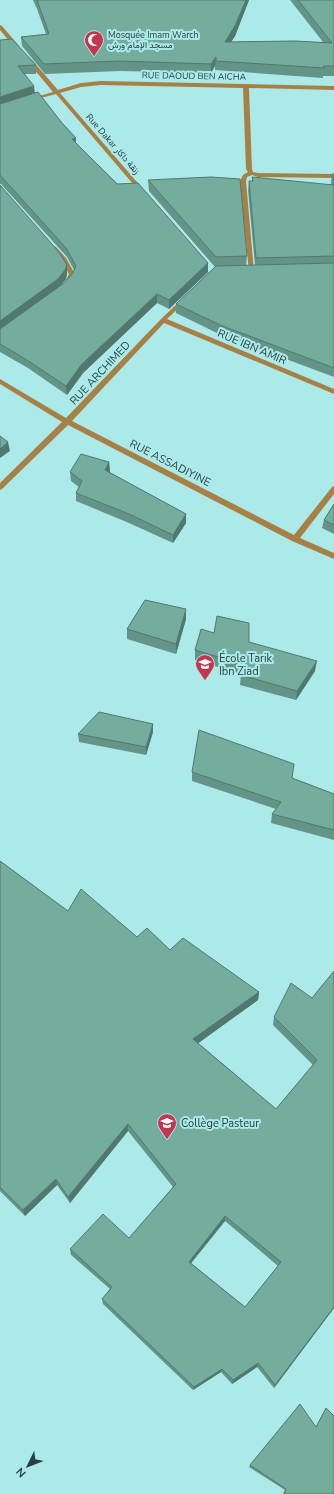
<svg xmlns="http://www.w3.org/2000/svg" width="334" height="1494" viewBox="0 0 334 1494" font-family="'Nunito Sans',Vazirmatn,sans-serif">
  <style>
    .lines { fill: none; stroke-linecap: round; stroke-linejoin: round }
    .minor { fill: #a78045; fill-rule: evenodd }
    .wall { fill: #649487; fill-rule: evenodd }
    .shaded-wall { fill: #51786e }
    .building { fill: #74ac9d; stroke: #51786e; fill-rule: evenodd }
    .labels { text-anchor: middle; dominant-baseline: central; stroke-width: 4; stroke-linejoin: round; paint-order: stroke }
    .far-poi-label { font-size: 9px; fill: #263f3f; stroke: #aceaea; text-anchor: start }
    .far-street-label { font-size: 9px; fill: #263f3f; stroke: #aceaea }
    .street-label { font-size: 11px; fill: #263f3f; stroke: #aceaea }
    .poi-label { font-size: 11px; fill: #263f3f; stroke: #aceaea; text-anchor: start }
  </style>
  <rect width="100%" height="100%" fill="#aceaea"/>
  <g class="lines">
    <!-- minor -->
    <g class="minor">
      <path d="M0 25 2 26 19 46V48H15L0 30Z"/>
      <path d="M30 59 32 60 58 90 81 83 101 81 334 86V90L249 88 252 169 253 172 258 173 334 174V178L258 177 252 175 247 177 246 181 254 271 251 273 249 272 240 181 243 175 248 172 246 169 243 88 101 85 81 87 60 93 143 189 144 190 141 192 139 191 56 94 29 101V99L53 92 28 62V60Z"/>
      <path d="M54 246 56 247 66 258 75 274 69 285H65L64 284 69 274 61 260 51 248Z"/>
      <path d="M183 299 185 300V302L167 319 334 389V394L164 323 72 421 294 535 332 487 334 486V494L300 538 334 553V559L292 541 68 425 2 489 0 490V483L62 422 0 384V379L66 418 161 319 181 300Z"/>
    </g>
  </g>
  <!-- wall -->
  <g class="wall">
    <path d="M33 0H249L235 36 231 42H323L290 0H334V76H323V78L215 70V66L211 73 120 71 45 74 22 46 21 37 46 34 37 9Z"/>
    <path d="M0 40 36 65V74H25L35 93 76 138V143L208 272 169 309 157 303 83 373 67 395 28 368 0 352V185L67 274 66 279 60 286 64 283 73 273 74 270 67 257 1 184H0Z"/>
    <path d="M332 174H334V377L219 334 176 313V304L215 267 149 191 148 180 247 256 246 266 255 265 248 190 249 181H252V177L331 185V183Z"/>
    <path d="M109 462 110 471 109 472 186 514V523L173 543 129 523 76 501V493L79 487 71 481 70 472Z"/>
    <path d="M334 504V534L322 528 324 520Z"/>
    <path d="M186 619 176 654 127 639V629Z"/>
    <path d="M249 642 315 671 296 700 240 685 241 674 195 660V650Z"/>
    <path d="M153 724V732L146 755 79 742 78 734Z"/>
    <path d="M192 772 292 778 334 794V840L271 823 272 814 276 809 192 781Z"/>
    <path d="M0 861 68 911 170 950 259 992 258 1000 198 1043 276 1109 313 1065 273 1025 274 1017 312 998 334 1308 274 1388 257 1367 232 1384 221 1372 193 1390 103 1304 102 1299 110 1289 71 1255 70 1249 129 1238 173 1187 128 1131 70 1203 57 1185 25 1216 0 1191ZM225 1221 278 1266 245 1307 191 1263Z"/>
    <path d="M326 1408 334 1494H283L285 1490 249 1467 250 1465 316 1427Z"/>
  </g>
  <!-- shaded-wall -->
  <g class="shaded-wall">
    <path d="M246 0H249L235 36 225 52V42Z"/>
    <path d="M216 57 215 66 211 73V64Z"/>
    <path d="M34 86 35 95 0 106V97Z"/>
    <path d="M76 138V147L72 139Z"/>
    <path d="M208 263V272L169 309V300Z"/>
    <path d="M67 265V274L66 279 59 288 0 330V321Z"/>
    <path d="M157 294V303L83 373 67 395 66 386 82 364Z"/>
    <path d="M8 442 10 451 0 458V449Z"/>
    <path d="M109 462 110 471 106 479 105 470Z"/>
    <path d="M186 514V523L173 543V535Z"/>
    <path d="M186 609V619L176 654V644Z"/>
    <path d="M317 661 315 671 296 700 297 691Z"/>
    <path d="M153 724V732L146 755V747Z"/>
    <path d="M259 992 258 1000 193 1047V1039Z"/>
    <path d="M128 1124V1131L70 1203 68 1197Z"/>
    <path d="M56 1179 57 1185 25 1216 23 1210Z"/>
    <path d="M225 1216V1221L188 1267 189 1262Z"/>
    <path d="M334 1307V1308L274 1388 275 1385Z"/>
    <path d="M258 1363 257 1367 232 1384 233 1380Z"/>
    <path d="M222 1369 221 1372 193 1390 194 1387Z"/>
  </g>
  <!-- building -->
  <g class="building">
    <path d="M37 0H246L235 26 225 42 295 41 332 43 298 0H334V66H323L324 68 216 61V57L211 64 119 61 44 64 21 37 49 34Z"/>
    <path d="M12 39 36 65 18 66 34 86 0 97V40Z"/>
    <path d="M38 92 62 123 76 138 72 139 117 184 138 183 208 263 169 300 157 294 82 364 66 386 27 360 0 344V329L64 283 73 273 76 266 66 248 0 175V104Z"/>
    <path d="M332 174H334V181Z"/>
    <path d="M211 177 240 179 247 256 216 257 148 180Z"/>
    <path d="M252 177 334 185V256L256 258 249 181H253Z"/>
    <path d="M0 185 59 252 67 265 65 270 58 279 0 321Z"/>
    <path d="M334 263V368L220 325 176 304 216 266Z"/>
    <path d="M0 436 8 442 0 449Z"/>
    <path d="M81 454 109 462 105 470 186 514 173 535 129 514 76 493 82 481 70 472Z"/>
    <path d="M334 504V525L324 520Z"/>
    <path d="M145 600 186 609 176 644 127 629Z"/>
    <path d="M217 616 249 623V642L317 661 297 691 241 675 245 665 195 650 201 629 214 633Z"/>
    <path d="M99 712 153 724 146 747 78 734Z"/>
    <path d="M199 730 294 764 292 778 334 794V830L272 814 281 802 192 772Z"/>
    <path d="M0 861 68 911 81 889 137 937 147 928 170 950 183 938 259 992 193 1039 276 1109 317 1060 274 1017 291 983 312 998 334 971V1307L275 1385 258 1363 233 1380 222 1369 194 1387 102 1299 112 1287 70 1249 103 1214 129 1238 176 1184 128 1124 68 1197 56 1179 23 1210 0 1187ZM225 1216 281 1262 245 1307 189 1262Z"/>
    <path d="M300 1404 316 1427 326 1408 334 1416V1494H284L286 1489 250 1465Z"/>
  </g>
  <!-- icons -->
  <defs>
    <symbol id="mosque-pin" viewBox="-11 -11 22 30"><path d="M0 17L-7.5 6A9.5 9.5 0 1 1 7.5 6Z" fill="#c5354d" stroke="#aceaea"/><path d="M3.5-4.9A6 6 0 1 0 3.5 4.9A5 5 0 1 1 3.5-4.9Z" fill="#fff"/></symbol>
    <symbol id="school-pin" viewBox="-11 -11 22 30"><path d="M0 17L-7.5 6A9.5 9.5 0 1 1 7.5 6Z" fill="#c5354d" stroke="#aceaea"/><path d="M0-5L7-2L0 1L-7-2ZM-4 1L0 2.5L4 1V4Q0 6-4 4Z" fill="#fff"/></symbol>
  </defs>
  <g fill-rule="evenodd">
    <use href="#mosque-pin" x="83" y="29" width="22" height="30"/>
    <use href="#school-pin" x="194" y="653" width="22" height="30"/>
    <use href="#school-pin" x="156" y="1112" width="22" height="30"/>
  </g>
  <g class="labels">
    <!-- far-poi labels -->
    <g class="far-poi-label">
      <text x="108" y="35">Mosquée Imam Warch<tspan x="108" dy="10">مسجد الإمام ورش</tspan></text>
    </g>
    <!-- far-street labels -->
    <g class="far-street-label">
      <text transform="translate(194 76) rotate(1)">RUE DAOUD BEN AICHA</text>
      <text transform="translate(113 144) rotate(49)">Rue Dakar زنقة داكار</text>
    </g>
    <!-- street labels -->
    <g class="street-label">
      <text transform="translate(252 347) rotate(23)">RUE IBN AMIR</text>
      <text transform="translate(100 373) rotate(-47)">RUE ARCHIMED</text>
      <text transform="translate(170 463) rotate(27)">RUE ASSADIYINE</text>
    </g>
    <!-- poi labels -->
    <g class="poi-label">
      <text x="219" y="658">École Tarik<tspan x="219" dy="13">Ibn Ziad</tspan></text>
      <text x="181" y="1123">Collège Pasteur</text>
    </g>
  </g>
  <!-- north arrow -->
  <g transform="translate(28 1466) rotate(227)" stroke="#aceaea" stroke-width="3" paint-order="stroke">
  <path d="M0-3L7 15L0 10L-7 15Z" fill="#263f3f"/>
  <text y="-6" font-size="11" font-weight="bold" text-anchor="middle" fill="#263f3f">N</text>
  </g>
</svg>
